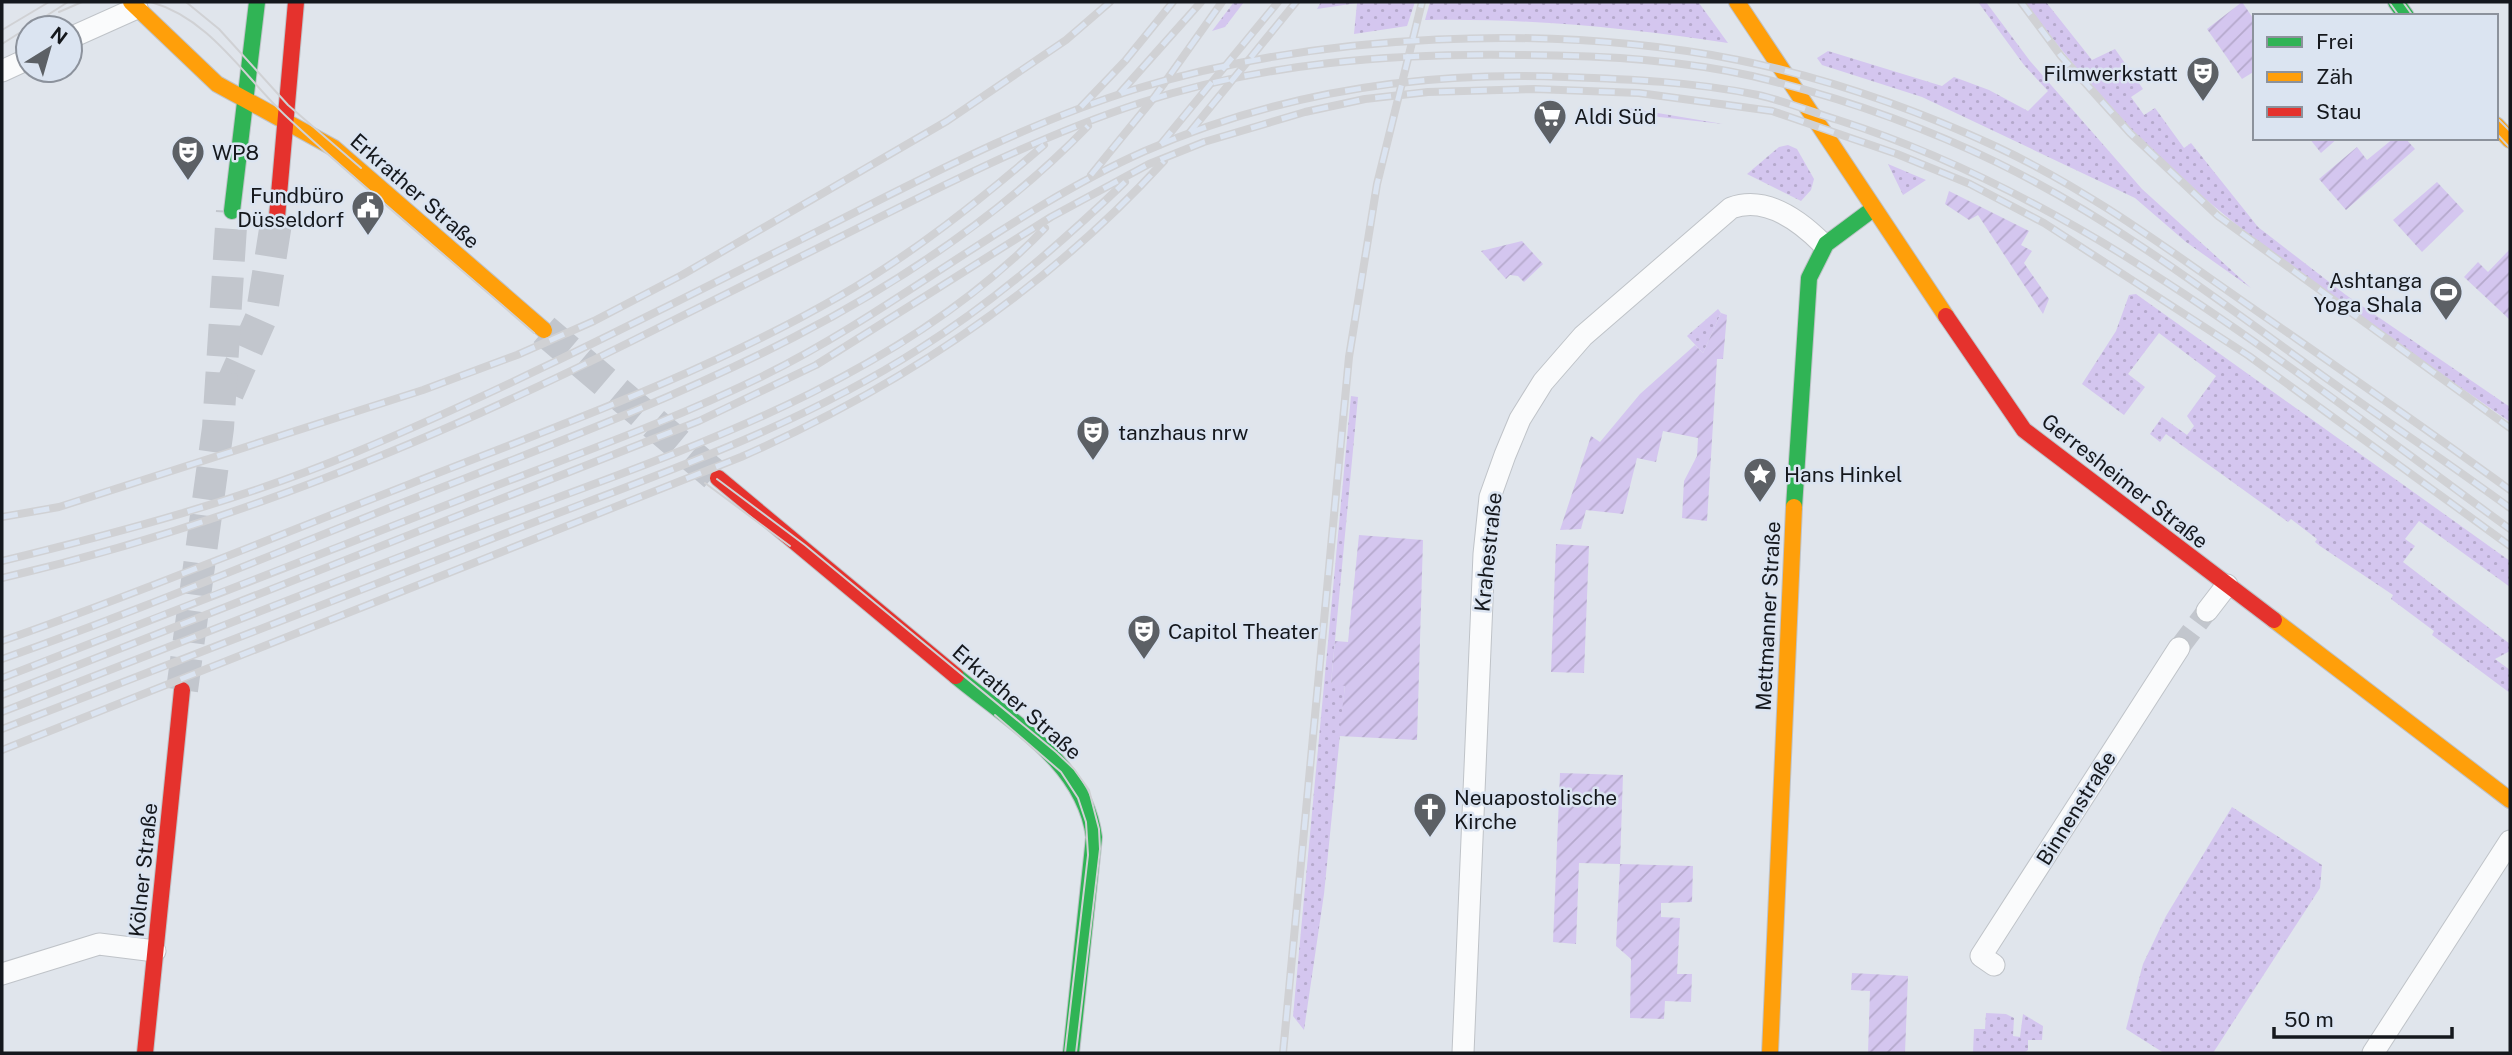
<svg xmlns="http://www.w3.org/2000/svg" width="2512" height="1055" viewBox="0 0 2512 1055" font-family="'Public Sans',sans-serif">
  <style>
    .grass { fill: url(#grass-dots) }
    .garden { fill: url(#garden-furrows) }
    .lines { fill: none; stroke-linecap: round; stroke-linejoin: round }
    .street-tunnel { stroke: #c2c6cd; stroke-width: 21; stroke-dasharray: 21 10; stroke-linecap: butt }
    .secondary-tunnel { stroke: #c2c6cd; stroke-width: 32; stroke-dasharray: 32 16; stroke-linecap: butt }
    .street-casing { stroke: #bfc3c8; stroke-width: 23 }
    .fast-casing { stroke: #bfc3c8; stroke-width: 18 }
    .slow-casing { stroke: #bfc3c8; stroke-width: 18 }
    .jam-casing { stroke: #bfc3c8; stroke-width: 18 }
    .street { stroke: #fafbfc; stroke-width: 21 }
    .fast { stroke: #30b455; stroke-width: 16 }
    .slow { stroke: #ff9f0a; stroke-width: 16 }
    .jam { stroke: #e5322d; stroke-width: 16 }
    .tram { stroke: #d0d1d4; stroke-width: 2 }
    .rail-casing { stroke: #d0d1d4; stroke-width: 8 }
    .rail { stroke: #dbe4f1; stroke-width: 5; stroke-dasharray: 16; stroke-linecap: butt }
    .labels { text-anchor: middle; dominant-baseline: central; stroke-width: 5; stroke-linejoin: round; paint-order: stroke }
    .poi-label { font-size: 21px; fill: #15181d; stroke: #dbe4f1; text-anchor: start }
    .street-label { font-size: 21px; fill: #15181d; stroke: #dbe4f1 }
  </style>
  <defs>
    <pattern id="grass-dots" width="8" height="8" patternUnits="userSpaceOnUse" patternTransform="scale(1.75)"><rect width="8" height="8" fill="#d4c6ef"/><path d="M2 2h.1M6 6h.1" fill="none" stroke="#b5a9cc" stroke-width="1.8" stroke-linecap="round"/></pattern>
    <pattern id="garden-furrows" width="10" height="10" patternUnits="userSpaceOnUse" patternTransform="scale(1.75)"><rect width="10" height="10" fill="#d4c6ef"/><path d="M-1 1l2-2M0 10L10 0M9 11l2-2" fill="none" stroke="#b5a9cc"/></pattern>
  </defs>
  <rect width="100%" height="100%" fill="#e0e5ec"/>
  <!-- grass -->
  <g class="grass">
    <path d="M1234 2H1244L1225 27 1212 31Z"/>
    <path d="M1321 2H1415L1407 26 1354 34 1357 3 1317 9Z"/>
    <path d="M1430 2 1699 3 1728 43C1628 28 1527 18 1425 20Z"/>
    <path d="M1978 2H1986L2030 61 2142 189 2251 288 2186 242 2135 198 1922 97 1822 65 1817 58 1828 51 1942 86 1954 77 1989 90 2028 111 2048 91 2024 65Z"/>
    <path d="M2025 2H2046L2092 60 2115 49 2143 89 2131 97 2144 115 2155 108 2184 148 2191 143 2258 227 2346 295 2510 407V422C2412 353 2307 284 2215 207 2143 147 2080 77 2025 2Z"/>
    <path d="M1622 107 1723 124 1623 113Z"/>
    <path d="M1788 145 1797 149 1814 179 1811 190 1801 201 1747 174 1779 147Z"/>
    <path d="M1888 164 1926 180 1903 195Z"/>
    <path d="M2136 294 2510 561V587L2419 521 2405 539 2415 546 2403 562 2510 644V651L2495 659 2510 670V693L2432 635 2434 631 2391 599 2393 595 2320 546 2315 542 2317 539 2291 519 2288 522 2166 434 2160 442 2150 434 2162 417 2187 435 2194 426 2187 416 2216 376 2159 333 2128 374 2145 387 2124 415 2082 384 2116 331 2129 295Z"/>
    <path d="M1718 309 1721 313 1703 353 1687 336Z"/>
    <path d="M1351 396 1358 397 1331 683 1345 685 1324 894 1304 1030 1293 1016Z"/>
    <path d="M2232 807 2322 865 2320 888 2213 1053H2164L2126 1029 2143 964 2166 916Z"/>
    <path d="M1986 1013 2006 1014 2014 1018 2013 1036 2020 1037 2023 1014 2043 1026 2042 1040H2028V1050L2024 1053H1973L1974 1029H1985Z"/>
  </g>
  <!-- garden -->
  <g class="garden">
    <path d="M2242 2 2255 21V71L2242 79 2207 29Z"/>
    <path d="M2309 138H2338L2321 153Z"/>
    <path d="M2394 138H2405L2415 149 2346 210 2319 179 2357 147 2367 160Z"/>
    <path d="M2437 182 2464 211 2422 252 2393 220Z"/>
    <path d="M1949 191 2029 231 2021 245 2032 251 2024 263 2049 299 2043 314 1978 215 1969 220 1945 204Z"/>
    <path d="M1522 241 1543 264 1524 282 1518 276 1510 275 1506 279 1481 251Z"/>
    <path d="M2510 249V320L2464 277 2478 262 2488 272Z"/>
    <path d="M1721 313 1727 315 1723 359H1717L1707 521 1682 518 1684 481 1697 456 1698 438 1663 431 1656 462 1637 458 1623 514 1586 510 1581 529 1560 530 1591 436 1600 442 1640 394 1695 345 1703 353Z"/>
    <path d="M1359 535 1423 540 1417 740 1339 736 1345 686 1331 684 1335 641 1348 642Z"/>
    <path d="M1556 544 1589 546 1584 673 1551 672Z"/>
    <path d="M1560 773 1623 775 1620 864 1693 866 1692 902 1661 903V917L1680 918 1677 974H1692L1691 1002 1665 1001 1664 1019 1630 1018 1631 959 1616 946 1620 864 1579 863 1576 944 1553 942Z"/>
    <path d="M1852 973 1908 976 1905 1053H1868L1870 991 1851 990Z"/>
  </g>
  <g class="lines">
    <!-- street-tunnel -->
    <path class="street-tunnel" d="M2179 648 2207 611"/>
    <!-- secondary-tunnel -->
    <g class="secondary-tunnel">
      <path d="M544 330 718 478"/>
      <path d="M228 393 261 318 277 217"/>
      <path d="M182 690 218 428 232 211"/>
    </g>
    <defs>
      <g id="street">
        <path d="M70 38 137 8"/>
        <path d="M2 71 28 59"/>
        <path d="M2207 611 2227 585"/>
        <path d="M1994 965 1981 956 2179 648"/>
        <path d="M2 974 99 944 155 951"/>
        <path d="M1463 1053 1484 554 1490 497 1505 455 1520 419 1543 382 1583 336 1731 208C1766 195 1799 220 1823 244"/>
        <path d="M2373 1053 2510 841"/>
      </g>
      <g id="fast">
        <path d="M2396 2 2406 16"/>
        <path d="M232 211 257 2"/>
        <path d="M1794 507 1809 278 1826 244 1873 209"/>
        <path d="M956 676C1010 721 1084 762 1094 837L1071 1053"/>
      </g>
      <g id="slow">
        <path d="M131 2 217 84 334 148 544 330"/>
        <path d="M1737 2 1946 316"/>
        <path d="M2496 125 2510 140"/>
        <path d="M2274 620 2510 800"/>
        <path d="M1770 1053 1794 507"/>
      </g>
      <g id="jam">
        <path d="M277 217 296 2"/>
        <path d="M1946 316 2024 430 2274 620"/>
        <path d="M718 478 956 676"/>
        <path d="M145 1053 182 690"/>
      </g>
    </defs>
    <!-- street casing -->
    <use href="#street" class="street-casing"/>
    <!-- fast casing -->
    <use href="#fast" class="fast-casing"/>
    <!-- slow casing -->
    <use href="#slow" class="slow-casing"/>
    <!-- jam casing -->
    <use href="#jam" class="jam-casing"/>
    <!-- street -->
    <use href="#street" class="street"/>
    <!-- fast -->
    <use href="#fast" class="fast"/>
    <!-- slow -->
    <use href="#slow" class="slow"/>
    <!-- jam -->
    <use href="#jam" class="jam"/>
    <!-- tram -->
    <g class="tram">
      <path d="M151 2C211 19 244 77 288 118 368 192 452 261 534 333"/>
      <path d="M186 2 219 29 288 105 361 168"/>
      <path d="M2389 2 2399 16"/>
      <path d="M2403 2 2413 16"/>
      <path d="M59 12 82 2"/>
      <path d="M2 30 49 2"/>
      <path d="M2 44 68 2"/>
      <path d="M2496 117 2510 131"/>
      <path d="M2496 133 2510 148"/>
      <path d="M717 479 805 545 1056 752 1074 769 1089 790 1099 829 1100 849 1076 1053"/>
      <path d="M705 483 790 546"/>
      <path d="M995 715 1061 772 1078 798 1086 822 1088 855 1065 1053"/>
    </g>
    <defs>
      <g id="rail">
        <path d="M2021 2 2061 56 2130 133 2218 216 2510 428"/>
        <path d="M1120 93 1201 2"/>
        <path d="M1081 107 1125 61 1173 2"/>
        <path d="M1190 132 1296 2"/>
        <path d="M1161 144 1278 2"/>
        <path d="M1091 175 1153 99 1222 2"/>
        <path d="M2 517 59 507 423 390 517 355 594 321 682 275 947 121 1066 40 1110 2"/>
        <path d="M2 561C121 532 242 500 356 452 516 385 671 304 826 227 927 176 1031 121 1139 88 1321 33 1552 23 1738 60 1827 78 1915 109 1997 147 2085 188 2162 245 2241 300 2331 363 2421 425 2510 490"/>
        <path d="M2 578C226 526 425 444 630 342 712 301 794 260 876 219 962 176 1049 133 1140 103 1263 63 1391 53 1520 55 1596 55 1677 59 1752 76 1836 96 1920 125 1998 163 2109 217 2209 293 2308 365 2375 414 2443 459 2510 508"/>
        <path d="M2 641C139 593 274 537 410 484 555 427 702 375 838 297 913 254 979 201 1044 145"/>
        <path d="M2 659C139 611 272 554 407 501 650 406 902 318 1088 126"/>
        <path d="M2 678C157 617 312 557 467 497 566 458 667 423 763 376 895 311 1010 211 1145 151 1278 93 1421 71 1565 77 1629 79 1695 82 1758 95 1785 101 1811 112 1838 120 2088 199 2300 377 2510 529"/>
        <path d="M2 695 699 421 816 365 1051 217 1149 164 1204 142 1305 112 1365 99 1428 92 1535 89 1639 93 1772 111 1897 154 1970 184 2044 223 2249 356 2510 546"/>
        <path d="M2 712C154 653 305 593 457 535 662 457 889 390 1045 228"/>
        <path d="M2 729C163 667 325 604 486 541 632 483 785 435 919 349 994 302 1061 243 1125 182"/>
        <path d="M2 750 741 457C900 387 1046 290 1164 161"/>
        <path d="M1283 1053 1349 357 1377 184 1422 2"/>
      </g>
    </defs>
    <!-- rail casing -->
    <use href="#rail" class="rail-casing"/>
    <!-- rail -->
    <use href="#rail" class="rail"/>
  </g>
  <!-- icons -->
  <defs>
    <symbol id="theatre-pin" viewBox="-11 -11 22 30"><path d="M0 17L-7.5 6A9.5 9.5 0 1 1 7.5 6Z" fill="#5c6065" stroke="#dbe4f1"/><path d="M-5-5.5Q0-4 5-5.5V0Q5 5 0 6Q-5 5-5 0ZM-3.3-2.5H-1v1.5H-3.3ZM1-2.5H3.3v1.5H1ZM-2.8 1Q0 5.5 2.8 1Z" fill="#fff"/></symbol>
    <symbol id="supermarket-pin" viewBox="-11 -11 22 30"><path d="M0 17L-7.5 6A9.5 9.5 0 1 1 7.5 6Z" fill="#5c6065" stroke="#dbe4f1"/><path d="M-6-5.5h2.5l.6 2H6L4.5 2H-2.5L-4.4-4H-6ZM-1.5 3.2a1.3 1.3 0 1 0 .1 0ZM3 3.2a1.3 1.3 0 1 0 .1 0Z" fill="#fff"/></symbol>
    <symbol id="civic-pin" viewBox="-11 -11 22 30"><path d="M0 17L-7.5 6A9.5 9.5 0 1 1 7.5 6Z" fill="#5c6065" stroke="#dbe4f1"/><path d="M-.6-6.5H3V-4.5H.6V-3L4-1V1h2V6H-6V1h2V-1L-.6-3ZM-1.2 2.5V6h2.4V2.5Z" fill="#fff"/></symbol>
    <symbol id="stadium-pin" viewBox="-11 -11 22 30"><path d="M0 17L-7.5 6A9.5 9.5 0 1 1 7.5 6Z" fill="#5c6065" stroke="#dbe4f1"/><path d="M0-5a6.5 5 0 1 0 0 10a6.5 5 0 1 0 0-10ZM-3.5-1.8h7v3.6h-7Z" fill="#fff"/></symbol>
    <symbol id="sight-pin" viewBox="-11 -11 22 30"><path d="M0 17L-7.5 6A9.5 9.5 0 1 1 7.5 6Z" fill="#5c6065" stroke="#dbe4f1"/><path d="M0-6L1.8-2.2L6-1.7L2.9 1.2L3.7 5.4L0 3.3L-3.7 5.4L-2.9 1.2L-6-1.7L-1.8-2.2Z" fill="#fff"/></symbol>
    <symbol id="church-pin" viewBox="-11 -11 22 30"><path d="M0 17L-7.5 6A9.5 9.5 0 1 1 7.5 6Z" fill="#5c6065" stroke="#dbe4f1"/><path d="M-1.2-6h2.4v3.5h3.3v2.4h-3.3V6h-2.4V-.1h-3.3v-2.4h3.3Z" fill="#fff"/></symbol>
  </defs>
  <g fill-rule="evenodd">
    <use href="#theatre-pin" x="2184" y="54" width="38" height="52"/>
    <use href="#supermarket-pin" x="1531" y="97" width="38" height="52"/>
    <use href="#theatre-pin" x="169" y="133" width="38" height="52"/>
    <use href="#civic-pin" x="349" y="188" width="38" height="52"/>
    <use href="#stadium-pin" x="2427" y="273" width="38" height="52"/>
    <use href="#theatre-pin" x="1074" y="413" width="38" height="52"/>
    <use href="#sight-pin" x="1741" y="455" width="38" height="52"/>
    <use href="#theatre-pin" x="1125" y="612" width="38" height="52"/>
    <use href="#church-pin" x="1411" y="790" width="38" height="52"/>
  </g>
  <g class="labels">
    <!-- poi labels -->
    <g class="poi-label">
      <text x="2178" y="73" text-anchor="end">Filmwerkstatt</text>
      <text x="1574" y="116">Aldi Süd</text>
      <text x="212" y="152">WP8</text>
      <text x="344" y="195" text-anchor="end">Fundbüro<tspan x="344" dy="24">Düsseldorf</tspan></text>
      <text x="2422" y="280" text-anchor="end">Ashtanga<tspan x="2422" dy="24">Yoga Shala</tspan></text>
      <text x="1118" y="432">tanzhaus nrw</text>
      <text x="1784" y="474">Hans Hinkel</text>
      <text x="1168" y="631">Capitol Theater</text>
      <text x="1454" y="797">Neuapostolische<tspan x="1454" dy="24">Kirche</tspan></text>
    </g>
    <!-- street labels -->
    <g class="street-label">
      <text transform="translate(415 191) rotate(41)">Erkrather Straße</text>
      <text transform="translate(2125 481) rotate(38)">Gerresheimer Straße</text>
      <text transform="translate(1488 552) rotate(-84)">Krahestraße</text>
      <text transform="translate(1768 616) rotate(-87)">Mettmanner Straße</text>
      <text transform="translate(1017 702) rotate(41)">Erkrather Straße</text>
      <text transform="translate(2076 808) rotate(-58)">Binnenstraße</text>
      <text transform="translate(143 870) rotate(-84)">Kölner Straße</text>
    </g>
  </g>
  <!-- border -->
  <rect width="2512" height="1055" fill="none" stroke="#15181d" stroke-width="7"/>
  <!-- legend -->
  <rect x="2253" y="14" width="245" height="126" fill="#dbe4f1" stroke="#8c929c" stroke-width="2"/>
  <rect x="2267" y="37" width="35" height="10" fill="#30b455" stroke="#8c929c" stroke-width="2"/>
  <text x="2316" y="49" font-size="21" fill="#15181d">Frei</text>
  <rect x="2267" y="72" width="35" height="10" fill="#ff9f0a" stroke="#8c929c" stroke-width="2"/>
  <text x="2316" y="84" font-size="21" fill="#15181d">Zäh</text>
  <rect x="2267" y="107" width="35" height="10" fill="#e5322d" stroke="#8c929c" stroke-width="2"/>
  <text x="2316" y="119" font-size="21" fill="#15181d">Stau</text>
  <!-- north arrow -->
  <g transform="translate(49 49) rotate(37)"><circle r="33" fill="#dbe4f1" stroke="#8c929c" stroke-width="2"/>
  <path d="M0-5L12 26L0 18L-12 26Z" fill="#5c6065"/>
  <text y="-10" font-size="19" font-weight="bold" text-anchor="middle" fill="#15181d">N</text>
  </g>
  <!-- scale -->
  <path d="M2274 1027v10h178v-10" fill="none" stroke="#15181d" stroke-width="3.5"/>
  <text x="2284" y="1027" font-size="21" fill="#15181d" stroke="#dbe4f1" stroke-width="5" paint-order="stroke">50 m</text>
</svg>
